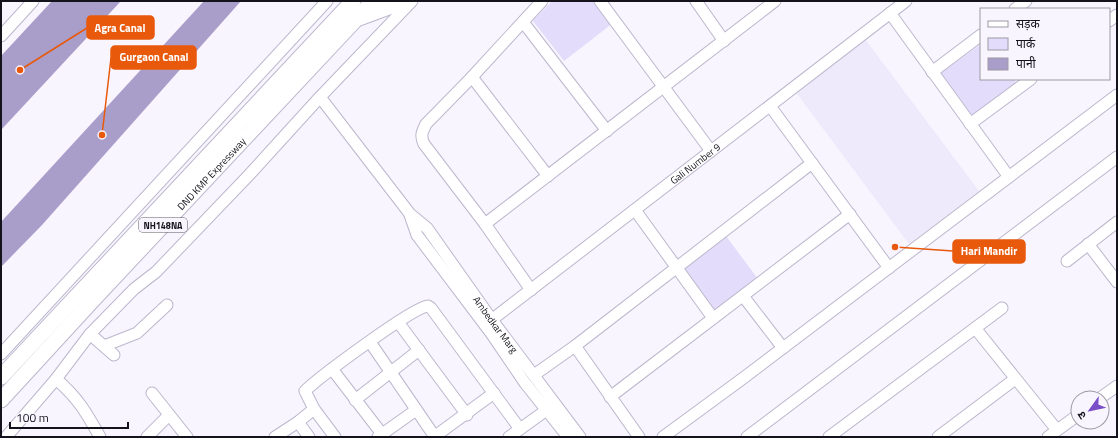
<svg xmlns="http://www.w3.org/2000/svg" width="1118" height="438" viewBox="0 0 1118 438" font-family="'Titillium Web','Noto Sans Devanagari',sans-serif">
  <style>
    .built { fill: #eeeafc }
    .green { fill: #e3dcfb }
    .water { fill: #a99ec9 }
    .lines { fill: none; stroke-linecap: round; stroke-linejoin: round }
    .minor-casing { stroke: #bcb7cd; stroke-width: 13 }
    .highway-casing { stroke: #bcb7cd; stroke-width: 17 }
    .minor { stroke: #fff; stroke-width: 11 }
    .highway { stroke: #fff; stroke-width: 15 }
    .labels { text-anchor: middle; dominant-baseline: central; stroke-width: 3; stroke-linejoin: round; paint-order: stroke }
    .shield { fill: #f8f5ff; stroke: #58565f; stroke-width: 1 }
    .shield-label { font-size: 9px; font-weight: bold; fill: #14121a }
    .street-label { font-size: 10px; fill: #14121a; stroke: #f8f5ff }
    .leader { fill: none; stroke: #e8590c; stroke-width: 1.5 }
    .callout-dot { fill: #e8590c; stroke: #f8f5ff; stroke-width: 1.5 }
    .callout { fill: #e8590c; stroke: #e8590c; stroke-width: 1.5 }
    .callout-label { font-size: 11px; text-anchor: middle; font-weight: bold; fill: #fff }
  </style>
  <rect width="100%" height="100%" fill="#f8f5ff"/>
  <!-- built -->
  <path class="built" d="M865 39 979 191 909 244 795 91Z"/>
  <!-- green -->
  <g class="green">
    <path d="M552 1H596L613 23 564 61 533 21Z"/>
    <path d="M981 44V79H1014L1016 83 972 115 941 73Z"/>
    <path d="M726 236 758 279 715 311 683 269Z"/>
  </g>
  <!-- water -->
  <g class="water">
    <path d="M52 1H121L1 130V56Z"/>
    <path d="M204 1H241L42 225 1 267V222Z"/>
  </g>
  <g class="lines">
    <defs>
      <g id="minor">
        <path d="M600 1 711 151"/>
        <path d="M696 1 724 41"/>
        <path d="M1015 9 1026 1"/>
        <path d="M890 13 1009 177"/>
        <path d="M1109 21 1117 15"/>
        <path d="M523 22 607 131"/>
        <path d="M1 36 33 1"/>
        <path d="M932 72 981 35"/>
        <path d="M472 77 548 176"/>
        <path id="s1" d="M320 97 410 214 427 228 492 320 580 437"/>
        <path d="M770 106 889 268"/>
        <path d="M970 124 1031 79"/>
        <path d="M635 210 713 318"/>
        <path d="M410 215 417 235 491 333 525 383 568 437"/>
        <path d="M485 224 775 1"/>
        <path d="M1088 244 1117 282"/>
        <path d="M1067 261 1117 222"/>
        <path d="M531 290 485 224 424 144C420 136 422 132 426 124L472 77 542 1"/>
        <path d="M743 296 783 348"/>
        <path d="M398 322 467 415"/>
        <path id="s2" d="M485 325 906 1"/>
        <path d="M975 328 1057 430"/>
        <path d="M90 334 114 355"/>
        <path d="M370 342 435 437"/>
        <path d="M104 346 137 333 167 305"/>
        <path d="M575 346 639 437"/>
        <path d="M1 354 327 1"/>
        <path d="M332 369 382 434"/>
        <path d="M534 375 575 346 812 163"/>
        <path d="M56 379C78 398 86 412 100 437"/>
        <path d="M152 393 187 437"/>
        <path d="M610 397 850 214"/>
        <path d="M1100 398 1117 386"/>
        <path d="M355 400 419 350"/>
        <path d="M298 422 309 437"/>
        <path d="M6 437 56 379 90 334 134 289 156 272 249 175 320 97 412 1"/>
        <path d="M147 437 169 415"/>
        <path d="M275 437 298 422 314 409"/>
        <path d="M335 437 314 409 305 391C318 378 413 307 428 306L431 308 520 429"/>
        <path d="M378 437 416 410"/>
        <path d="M434 437 494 393"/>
        <path d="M509 437 552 406"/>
        <path d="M663 437 742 379 1117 95"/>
        <path d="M747 437 1117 157"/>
        <path d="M829 437 1002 308"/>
        <path d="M938 437 1015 379"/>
        <path d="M1048 437 1078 415"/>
      </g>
      <g id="highway">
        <path d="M359 18 405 1"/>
        <path d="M1 377 353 1"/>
        <path id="s3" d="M1 400 91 302 373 1"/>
      </g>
    </defs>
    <!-- minor casing -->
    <use href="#minor" class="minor-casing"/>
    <!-- highway casing -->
    <use href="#highway" class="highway-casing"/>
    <!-- minor -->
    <use href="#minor" class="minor"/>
    <!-- highway -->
    <use href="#highway" class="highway"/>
  </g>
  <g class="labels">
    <!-- shield labels -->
    <rect class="shield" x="139" y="218" width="48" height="14" rx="3"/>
    <g class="shield-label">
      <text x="163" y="225">NH148NA</text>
    </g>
    <!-- street labels -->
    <g class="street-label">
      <text stroke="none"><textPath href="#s2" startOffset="265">Gali Number 9</textPath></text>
      <text stroke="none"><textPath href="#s3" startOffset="309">DND KMP Expressway</textPath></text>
      <text stroke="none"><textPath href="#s1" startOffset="288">Ambedkar Marg</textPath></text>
    </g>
  </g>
  <!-- callouts -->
  <path class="leader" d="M20 70L87 28M102 135L111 58M895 247L953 251"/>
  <g class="callout-dot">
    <circle cx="20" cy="70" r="4"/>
    <circle cx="102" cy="135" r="4"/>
    <circle cx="895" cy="247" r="4"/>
  </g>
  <g class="callout">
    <rect x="87" y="16" width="67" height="23" rx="4"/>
    <rect x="111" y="46" width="85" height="23" rx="4"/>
    <rect x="953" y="240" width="72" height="23" rx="4"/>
  </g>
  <g class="callout-label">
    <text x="120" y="32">Agra Canal</text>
    <text x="154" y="61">Gurgaon Canal</text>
    <text x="989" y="255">Hari Mandir</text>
  </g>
  <!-- border -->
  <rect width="1118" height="438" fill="none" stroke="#14121a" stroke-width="4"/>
  <!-- legend -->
  <rect x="980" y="8" width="130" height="72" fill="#f8f5ff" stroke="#9d9aa3"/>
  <rect x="988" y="21" width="20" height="6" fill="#ffffff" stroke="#9d9aa3"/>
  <text x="1016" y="28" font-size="12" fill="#14121a">सड़क</text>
  <rect x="988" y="38" width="20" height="12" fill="#e3dcfb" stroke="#9d9aa3"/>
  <text x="1016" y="48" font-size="12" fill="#14121a">पार्क</text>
  <rect x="988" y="58" width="20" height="12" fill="#a99ec9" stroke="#9d9aa3"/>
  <text x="1016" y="68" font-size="12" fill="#14121a">पानी</text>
  <!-- north arrow -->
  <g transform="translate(1090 410) rotate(237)"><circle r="19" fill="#f8f5ff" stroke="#9d9aa3"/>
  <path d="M0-3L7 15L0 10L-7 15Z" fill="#794ec6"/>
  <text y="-6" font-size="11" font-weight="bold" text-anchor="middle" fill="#14121a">उ</text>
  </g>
  <!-- scale -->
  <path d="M10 422v6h118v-6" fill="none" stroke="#14121a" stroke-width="2"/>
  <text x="16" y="422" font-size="12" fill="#14121a" stroke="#f8f5ff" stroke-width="3" paint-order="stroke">100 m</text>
</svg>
